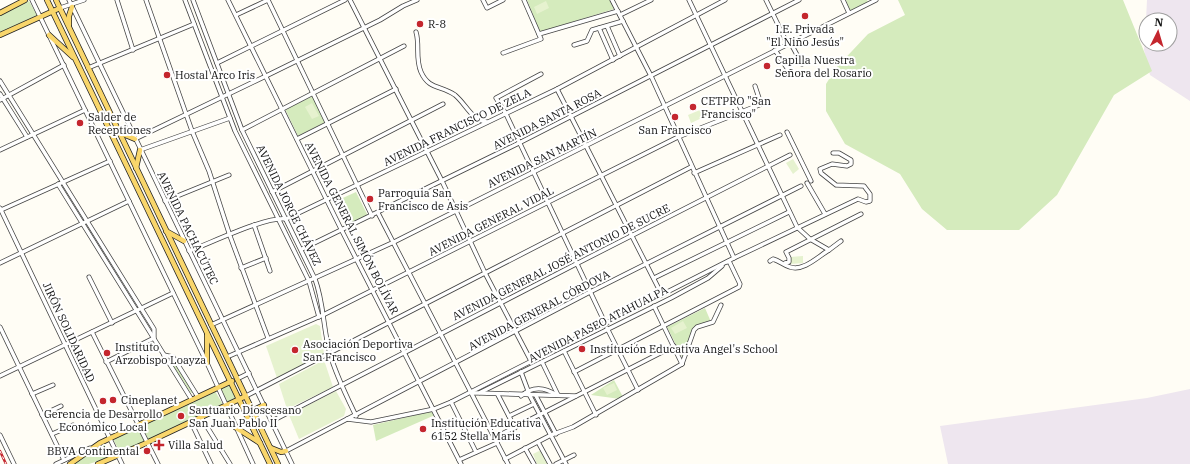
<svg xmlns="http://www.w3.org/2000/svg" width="1190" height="464" viewBox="0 0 1190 464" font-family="'IBM Plex Serif',serif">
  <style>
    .industrial { fill: #eee6ef }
    .green { fill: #d5ebbd }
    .pitch { fill: #e6f2cf }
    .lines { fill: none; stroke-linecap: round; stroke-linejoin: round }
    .minor-casing { stroke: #444; stroke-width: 5 }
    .major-casing { stroke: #222; stroke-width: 6 }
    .minor { stroke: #fff; stroke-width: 3.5 }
    .major { stroke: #f9d66b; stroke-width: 4.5 }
    .rail-casing { stroke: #c4262e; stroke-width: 2.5 }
    .rail { stroke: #fff; stroke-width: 1; stroke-dasharray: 3; stroke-linecap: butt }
    .poi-dot { fill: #c4262e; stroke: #fff; stroke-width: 1.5 }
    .labels { text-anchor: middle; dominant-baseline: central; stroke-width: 4; stroke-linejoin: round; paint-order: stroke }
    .poi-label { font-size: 11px; fill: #111; stroke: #fff; text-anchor: start }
    .street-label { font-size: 11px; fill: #111; stroke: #fff }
  </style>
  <rect width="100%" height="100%" fill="#fffdf5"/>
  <!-- industrial -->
  <g class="industrial">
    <path d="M1147 0H1190V101L1150 75 1144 50 1146 25V44H1170V20H1146Z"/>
    <path d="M1190 389V464H948L940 426 1147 398Z"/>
  </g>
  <!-- green -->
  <g class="green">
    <path d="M527 0H610L614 9 540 32Z"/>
    <path d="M846 0H867L868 2 850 11Z"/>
    <path d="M898 0H1123L1152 71 1114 95 1057 195 1019 230H947L922 209 900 174 845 144 826 111V84L836 68 868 34 905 15Z"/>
    <path d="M29 1 37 15 0 33V15Z"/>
    <path d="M313 96 326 122 298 136 285 109Z"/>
    <path d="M356 192 368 216 345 226 334 202Z"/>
    <path d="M705 308 711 322 694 327 682 357 667 327Z"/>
    <path d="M173 359 194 392 191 393 170 361Z"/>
    <path d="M614 380 623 397 620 399 591 395Z"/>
    <path d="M229 384 236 399 227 403 220 388Z"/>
    <path d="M215 391 222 403 221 406 150 439H148L143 428 144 424Z"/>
    <path d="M433 411 435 415 376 441 373 425Z"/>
    <path d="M136 428H138L145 441 143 443 120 452 114 441 115 438Z"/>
    <path d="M105 444 111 457 89 464H74Z"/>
  </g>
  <!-- pitch -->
  <g class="pitch">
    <path d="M546 1 549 8 537 14 534 7Z"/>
    <path d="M312 103 319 116 312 119 305 107Z"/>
    <path d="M700 110 704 117 691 123 688 115Z"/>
    <path d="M793 159 799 169 793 174 786 163Z"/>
    <path d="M803 256V263L790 264V257Z"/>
    <path d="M683 321 687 328 675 334 671 328Z"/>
    <path d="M316 324 320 326 324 354 277 378 266 346Z"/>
    <path d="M324 360 333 387 287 409 279 384Z"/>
    <path d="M614 383 617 390 607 395 603 388Z"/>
    <path d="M336 391 346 409 344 416 299 439 289 415Z"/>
    <path d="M541 450 548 464H537L533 454Z"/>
  </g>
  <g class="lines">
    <defs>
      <g id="minor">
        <path d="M32 0 207 363 253 464"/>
        <path d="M69 0 292 464"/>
        <path d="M117 0 133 50"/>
        <path d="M146 0 192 131 209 171 230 236 268 338"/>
        <path d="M185 0 235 131 309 281 319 317"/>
        <path d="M193 0 242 130 315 279C324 303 323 329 330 354 336 375 346 395 356 416"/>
        <path d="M228 0 342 231 461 464"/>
        <path d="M268 0 372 216"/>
        <path d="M350 0 442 181 485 273 531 361"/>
        <path d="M483 0 487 8 503 0"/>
        <path d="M612 0 651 76 734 258"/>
        <path d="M689 0 797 227 810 239 829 250C819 256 803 272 790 267 783 265 780 261 773 259L770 261"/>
        <path d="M766 0 787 43"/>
        <path d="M843 0 849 13"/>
        <path d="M60 8 84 0"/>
        <path d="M236 15 268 0"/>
        <path d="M620 15 651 0"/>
        <path d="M607 26 620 56"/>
        <path d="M599 28 613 60"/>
        <path d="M416 32C420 45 415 58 421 72 429 90 441 85 455 95 466 104 472 121 487 122"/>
        <path d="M539 34 618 11"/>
        <path d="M790 42 802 64"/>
        <path d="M574 45 587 41 592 30 623 21"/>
        <path d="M775 50 789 71"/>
        <path d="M503 53 541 39 524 0"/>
        <path d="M217 63 345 0"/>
        <path d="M88 68 194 24"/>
        <path d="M541 74 496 98 506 114 605 323"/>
        <path d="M0 81 154 329V338L106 362"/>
        <path d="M755 86 761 104"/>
        <path d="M557 89 662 295"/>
        <path d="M0 94 27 137"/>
        <path d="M0 100 64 65"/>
        <path d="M242 130 404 46"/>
        <path d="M787 132 811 181"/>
        <path d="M135 139 266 76 380 20 403 6 417 0"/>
        <path d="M297 139 396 89"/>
        <path d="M0 150 85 110"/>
        <path d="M140 150 230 118"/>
        <path d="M694 173 780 135"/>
        <path d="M807 183 825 214"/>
        <path d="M58 184 192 400"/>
        <path d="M272 192 443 104"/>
        <path d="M165 201 229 175"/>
        <path d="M0 208 122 464"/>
        <path d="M1 210 110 161"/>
        <path d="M378 213 508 464"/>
        <path d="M254 225 270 271"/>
        <path d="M302 249 519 143 799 0"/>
        <path d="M829 250 841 241"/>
        <path d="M189 251C211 243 266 216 286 219L557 89 725 0"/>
        <path d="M0 263 129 201"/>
        <path d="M785 263 789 262V258L786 252 861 214"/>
        <path d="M241 268 266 258"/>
        <path d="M89 277 112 323"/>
        <path d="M654 278 789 212"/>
        <path d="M654 306 682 364"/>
        <path d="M211 325 394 242 876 0"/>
        <path d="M0 327 64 460"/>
        <path d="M607 328 638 390"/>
        <path d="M92 332 158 464"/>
        <path d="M564 351 596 415"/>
        <path d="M164 355 173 357 198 397"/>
        <path d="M227 357 323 315 678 137 764 103"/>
        <path d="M542 362 558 395"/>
        <path d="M682 364 694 330 697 327 713 322 721 305"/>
        <path d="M521 372 530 396 566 464"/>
        <path d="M574 372 739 287 740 284 729 261 727 262"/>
        <path d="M0 376 173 293"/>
        <path d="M237 379 249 373"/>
        <path d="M472 393H479L671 298 708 278 722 266"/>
        <path d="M480 393 576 396"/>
        <path d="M32 394 53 385"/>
        <path d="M498 395 515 428"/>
        <path d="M246 396 691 167"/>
        <path d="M521 396C532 386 545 387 556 395"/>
        <path d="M536 396 556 434"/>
        <path d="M451 402 476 452"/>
        <path d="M42 415 61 406"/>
        <path d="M509 416 534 404"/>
        <path d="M201 417 230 464"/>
        <path d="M347 419 371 422 434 409 451 402 734 258 858 199 866 202 870 201V194L864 186 836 185 821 173 820 169 832 164 847 166 851 164V160L839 153H833"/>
        <path d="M272 421 576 264 790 155"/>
        <path d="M191 422 211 464"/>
        <path d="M52 434 73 425"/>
        <path d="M0 435 14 464"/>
        <path d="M494 438 674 346"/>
        <path d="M538 442 550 464"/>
        <path d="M525 448 534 464"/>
        <path d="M286 451 590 292 801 186"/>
        <path d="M505 459 551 435 573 427 682 364"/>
        <path d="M459 460 497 443"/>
        <path d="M56 464 90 448"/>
        <path d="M556 464 574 455"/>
      </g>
      <g id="major">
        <path d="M47 0 270 464"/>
        <path d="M56 0 278 464"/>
        <path d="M0 13 25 0"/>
        <path d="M69 25V16L72 7"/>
        <path d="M0 35 60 8"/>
        <path d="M49 35 73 57"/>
        <path d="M118 132 135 139"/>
        <path d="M136 168 140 150"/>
        <path d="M166 231 184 241"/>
        <path d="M207 363V335"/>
        <path d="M254 413 256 409 264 405"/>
        <path d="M235 427 260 443"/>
        <path d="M271 448 281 452 286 451"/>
        <path d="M70 464 100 443 232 381"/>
        <path d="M98 464 144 444 246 396"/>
      </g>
    </defs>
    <!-- minor casing -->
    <use href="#minor" class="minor-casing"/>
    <!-- major casing -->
    <use href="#major" class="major-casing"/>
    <!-- minor -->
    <use href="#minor" class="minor"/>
    <!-- major -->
    <use href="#major" class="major"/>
    <defs>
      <path id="rail" d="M0 451 6 464"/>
    </defs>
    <!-- rail casing -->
    <use href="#rail" class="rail-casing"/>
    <!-- rail -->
    <use href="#rail" class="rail"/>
  </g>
  <!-- markers -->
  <g class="poi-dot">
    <circle cx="805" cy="16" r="4"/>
    <circle cx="420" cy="24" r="4"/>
    <circle cx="767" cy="66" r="4"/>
    <circle cx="167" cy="75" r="4"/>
    <circle cx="693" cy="107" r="4"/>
    <circle cx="675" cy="117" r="4"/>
    <circle cx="80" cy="123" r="4"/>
    <circle cx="370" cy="199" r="4"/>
    <circle cx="582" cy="349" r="4"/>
    <circle cx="295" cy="350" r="4"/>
    <circle cx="107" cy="353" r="4"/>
    <circle cx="113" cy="400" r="4"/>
    <circle cx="103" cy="401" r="4"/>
    <circle cx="181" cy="416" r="4"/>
    <circle cx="423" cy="429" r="4"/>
    <path d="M157 439h4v4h4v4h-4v4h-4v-4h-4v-4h4z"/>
    <circle cx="147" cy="451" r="4"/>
  </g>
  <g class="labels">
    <!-- poi labels -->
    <g class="poi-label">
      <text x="428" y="24">R-8</text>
      <text x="805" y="29" text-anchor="middle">I.E. Privada<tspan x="805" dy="13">"El Niño Jesús"</tspan></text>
      <text x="775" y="60">Capilla Nuestra<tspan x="775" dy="13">Señora del Rosario</tspan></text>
      <text x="175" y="75">Hostal Arco Iris</text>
      <text x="701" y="101">CETPRO "San<tspan x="701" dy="13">Francisco"</tspan></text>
      <text x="88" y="117">Salder de<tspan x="88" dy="13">Receptiones</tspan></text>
      <text x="675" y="130" text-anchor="middle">San Francisco</text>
      <text x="378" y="193">Parroquia San<tspan x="378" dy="13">Francisco de Asis</tspan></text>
      <text x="303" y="344">Asociación Deportiva<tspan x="303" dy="13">San Francisco</tspan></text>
      <text x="115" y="347">Instituto<tspan x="115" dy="13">Arzobispo Loayza</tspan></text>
      <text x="590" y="349">Institución Educativa Angel's School</text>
      <text x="121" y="400">Cineplanet</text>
      <text x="189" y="410">Santuario Dioscesano<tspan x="189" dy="13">San Juan Pablo II</tspan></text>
      <text x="103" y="414" text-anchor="middle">Gerencia de Desarrollo<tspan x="103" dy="13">Económico Local</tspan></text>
      <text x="431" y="423">Institución Educativa<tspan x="431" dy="13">6152 Stella Maris</tspan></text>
      <text x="168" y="445">Villa Salud</text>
      <text x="139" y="451" text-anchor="end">BBVA Continental</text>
    </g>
    <!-- street labels -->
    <g class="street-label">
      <text transform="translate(547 119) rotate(-27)">AVENIDA SANTA ROSA</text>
      <text transform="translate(457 127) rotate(-26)">AVENIDA FRANCISCO DE ZELA</text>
      <text transform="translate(542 158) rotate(-26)">AVENIDA SAN MARTÍN</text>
      <text transform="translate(289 205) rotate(64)">AVENIDA JORGE CHÁVEZ</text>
      <text transform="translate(491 221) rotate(-27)">AVENIDA GENERAL VIDAL</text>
      <text transform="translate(188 228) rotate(64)">AVENIDA PACHACÚTEC</text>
      <text transform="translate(352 228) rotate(63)">AVENIDA GENERAL SIMÓN BOLÍVAR</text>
      <text transform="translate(561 262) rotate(-27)">AVENIDA GENERAL JOSÉ ANTONIO DE SUCRE</text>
      <text transform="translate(539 310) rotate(-28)">AVENIDA GENERAL CÓRDOVA</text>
      <text transform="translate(598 324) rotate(-27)">AVENIDA PASEO ATAHUALPA</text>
      <text transform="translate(69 332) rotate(65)">JIRÓN SOLIDARIDAD</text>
    </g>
  </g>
  <!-- north arrow -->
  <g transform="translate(1158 32) rotate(5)"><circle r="19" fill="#ffffff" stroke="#a0a0a0"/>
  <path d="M0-3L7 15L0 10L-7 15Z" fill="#c4262e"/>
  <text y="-6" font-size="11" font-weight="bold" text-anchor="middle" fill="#111111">N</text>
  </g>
</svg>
